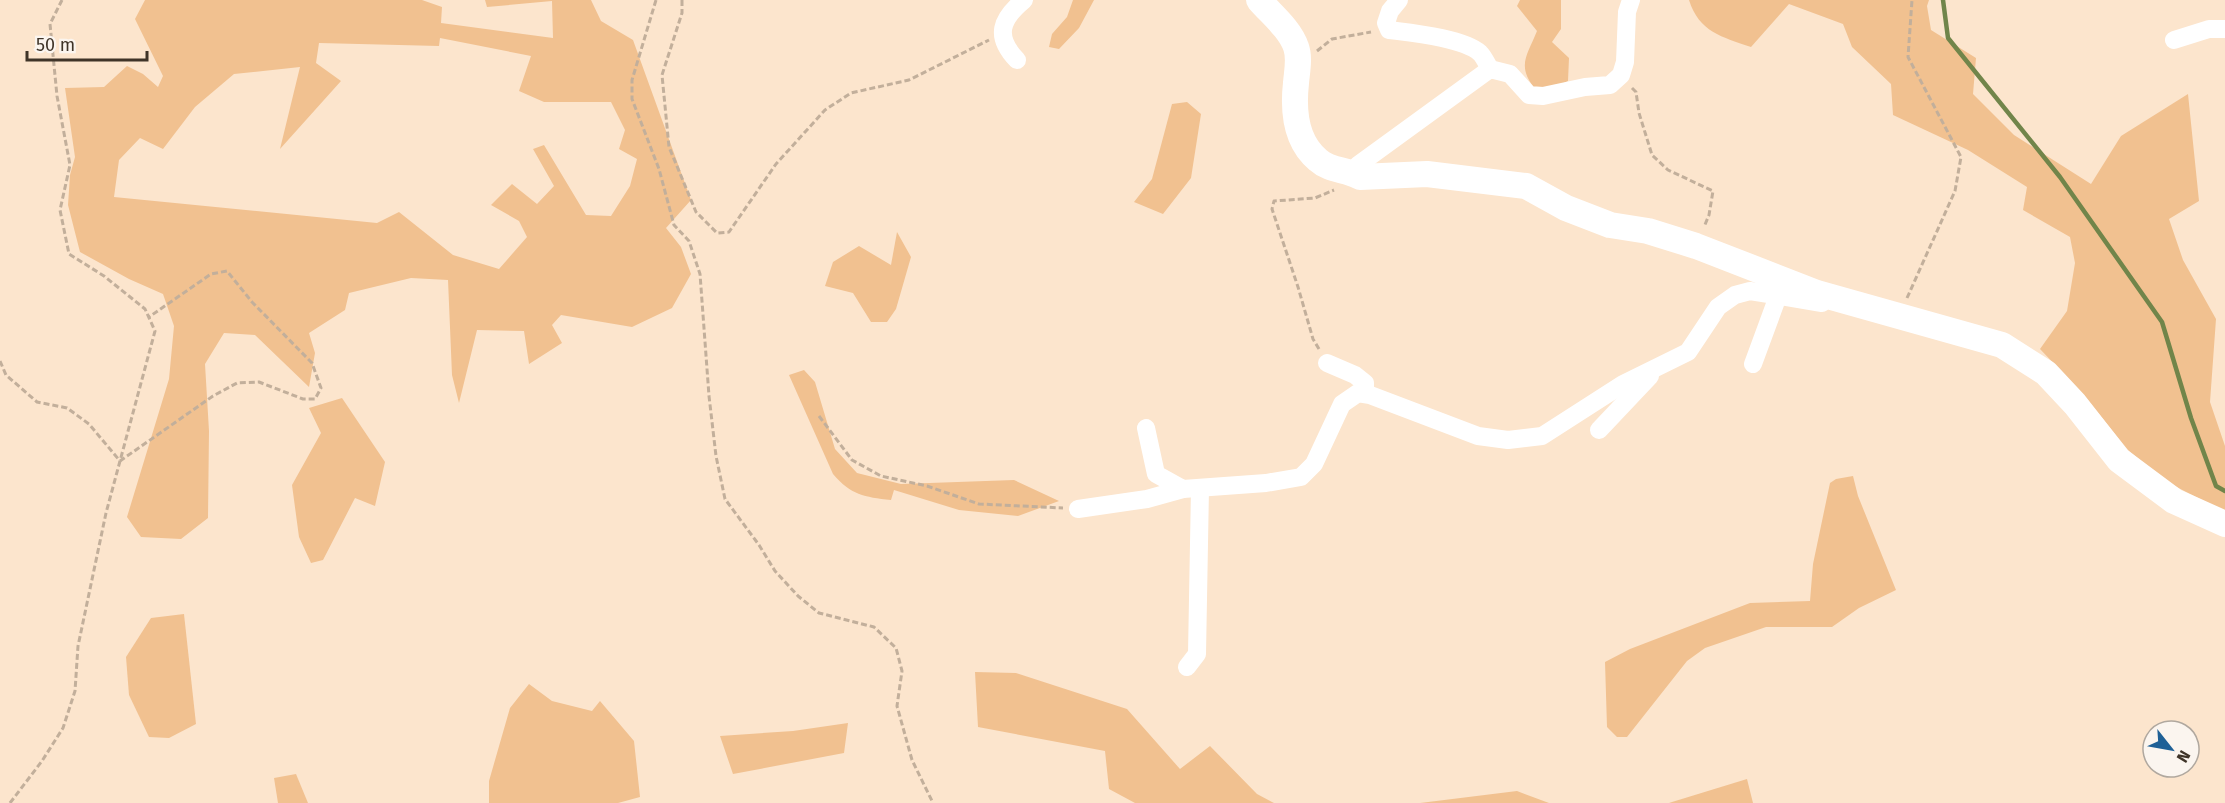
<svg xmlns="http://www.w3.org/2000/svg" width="2225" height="803" viewBox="0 0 2225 803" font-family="'Fira Sans',sans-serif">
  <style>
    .green { fill: #f1c190; fill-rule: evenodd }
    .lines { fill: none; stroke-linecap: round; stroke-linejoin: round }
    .stream { stroke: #71854a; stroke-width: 4.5 }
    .path { stroke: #c2af9b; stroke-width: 3; stroke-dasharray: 6 3; stroke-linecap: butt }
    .street { stroke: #fff; stroke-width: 18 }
    .secondary { stroke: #fff; stroke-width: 26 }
  </style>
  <rect width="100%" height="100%" fill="#fce5cd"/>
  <!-- green -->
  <g class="green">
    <path d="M145 0H422L442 7 441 23 553 38 552 1 487 7 485 0H591L601 21 633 40 691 200 666 228 681 247 691 274 672 308 632 327 561 315 552 325 562 343 529 364 524 331 477 330 459 403 452 375 448 280 411 278 349 293 345 310 309 333 315 353 309 387 255 335 224 333 205 364 209 431 208 518 181 539 141 537 127 517 169 379 174 326 163 294 129 279 80 252 68 205 70 175 75 157 65 88 104 87 127 66 143 74 158 87 163 76 135 19ZM440 38 531 56 519 91 544 102H611L625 130 619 149 637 159 630 186 611 216 586 215 544 145 533 149 554 186 537 204 512 184 491 205 519 221 527 237 499 269 453 255 399 212 377 223 114 197 119 160 140 138 163 149 195 107 234 74 300 67 280 149 341 81 316 63 319 43 439 46Z"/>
    <path d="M1073 0H1094L1079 28 1059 49 1049 47 1052 34 1067 17Z"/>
    <path d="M1520 0H1561V29L1552 42 1569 58 1568 81 1550 90H1536C1516 66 1527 56 1537 31L1517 6Z"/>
    <path d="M1689 0H1929L1927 6 1931 30 1976 58 1973 94 2014 135 2091 184 2121 136 2188 94 2199 201 2169 219 2183 260 2216 319 2210 402 2225 446V512L2165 481 2128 450 2082 393 2040 349 2067 311 2075 263 2070 237 2023 210 2027 187 1968 150 1893 115 1891 84 1852 47 1843 24 1789 4 1751 47C1722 37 1699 32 1689 0Z"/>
    <path d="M1187 102 1201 114 1191 178 1163 214 1134 202 1152 179 1172 104Z"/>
    <path d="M897 232 911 257 896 309 887 322H871L853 293 825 286 833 262 859 246 891 265Z"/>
    <path d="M804 370 815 382 835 449 857 473 901 484 1014 480 1059 501 1018 516 959 510 894 490 891 500C864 497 851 495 833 474L789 375Z"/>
    <path d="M342 398 385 462 375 506 355 498 323 560 311 563 299 537 292 485 321 433 309 408Z"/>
    <path d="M1853 476 1858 496 1896 590 1859 608 1832 627H1766L1705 648 1687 661 1627 737H1617L1607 727 1605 662 1630 649 1750 603 1810 601 1813 564 1830 483 1836 479Z"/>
    <path d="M184 614 196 724 169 738 149 737 129 695 126 657 151 618Z"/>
    <path d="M975 672 1016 673 1127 709 1180 769 1210 746 1257 794 1274 803H1135L1109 789 1105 751 978 727Z"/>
    <path d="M529 684 552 701 592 711 600 701 634 741 640 797 618 803H489V781L510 708Z"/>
    <path d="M848 723 844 753 733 774 720 736 793 731Z"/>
    <path d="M296 774 308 803H278L274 778Z"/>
    <path d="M1747 779 1753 803H1669L1672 802Z"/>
    <path d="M1517 791 1549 803H1420Z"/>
  </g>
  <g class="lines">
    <!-- stream -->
    <path class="stream" d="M1943 0 1948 38 2060 177 2162 322 2191 418 2216 486 2225 491"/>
    <!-- path -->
    <g class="path">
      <path d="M656 0 632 80V99L659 169 674 225 689 241 700 274 709 396 716 456 725 499 759 545 775 571 798 596 819 613 874 627 896 648 902 671 897 706 912 760 933 803"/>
      <path d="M682 0V13L662 75 669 147 696 212 717 233 729 232 776 164 825 110 851 93 909 80 989 40"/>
      <path d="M1317 51 1332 39 1371 32"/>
      <path d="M1632 88 1636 92 1639 113 1652 155 1668 170 1713 191 1709 215 1704 227"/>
      <path d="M1907 298 1955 191 1961 157 1908 57 1912 0"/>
      <path d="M1319 349 1313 339 1298 287 1272 209 1274 201 1315 198 1334 190"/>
      <path d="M0 361 6 375 37 402 67 408 89 424 120 461 213 396 237 383 259 382 303 399H315L321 388 312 363 252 302 227 271 211 274 149 317"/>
      <path d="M819 416 852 460 881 476 927 486 979 504 1063 508"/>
      <path d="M10 803 42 761 63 728 75 691 78 646 106 513 155 331 145 309 104 276 69 254 60 210 70 165 57 96 50 24 62 0"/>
    </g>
    <!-- street -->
    <g class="street">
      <path d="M1399 0 1390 11 1386 23 1389 30C1412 33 1463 38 1480 53 1484 57 1487 64 1490 69"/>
      <path d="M2174 40 2209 29H2225"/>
      <path d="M1017 60C994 36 1001 19 1024 0"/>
      <path d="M1353 173 1358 165 1490 69 1510 74 1529 95 1543 96 1585 87 1610 85 1621 75 1625 62 1627 12 1631 0"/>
      <path d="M1327 363 1355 375 1365 383V394"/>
      <path d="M1753 364 1778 296"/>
      <path d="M1146 428 1156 474 1183 489 1266 483 1301 477 1314 464 1342 404 1358 393 1370 395 1478 436 1508 440 1542 436 1623 384 1688 352 1718 307 1735 295 1750 291 1822 303"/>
      <path d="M1599 430 1650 376"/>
      <path d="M1078 509 1147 499 1183 489"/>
      <path d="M1187 667 1197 654 1200 488"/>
    </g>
    <!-- secondary -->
    <path class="secondary" d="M1259 0C1271 14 1290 29 1296 47 1300 58 1297 71 1296 83 1293 110 1295 141 1318 160 1330 171 1346 169 1360 177L1427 174 1526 186 1566 208 1610 225 1648 231 1696 246 1817 293 2002 345 2046 373 2075 404 2119 460 2174 501 2225 524"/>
  </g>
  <!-- north arrow -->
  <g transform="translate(2171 749) rotate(121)"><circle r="28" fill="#fbf5ef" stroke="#b0a89f" stroke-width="1.5"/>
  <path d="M0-4.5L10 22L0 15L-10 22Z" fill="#1f6096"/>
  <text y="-9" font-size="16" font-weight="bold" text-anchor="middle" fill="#3f3428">N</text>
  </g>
  <!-- scale -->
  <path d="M27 51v9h120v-9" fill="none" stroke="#3f3428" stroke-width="3"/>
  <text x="36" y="51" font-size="18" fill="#3f3428" stroke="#fbf5ef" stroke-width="4.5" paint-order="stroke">50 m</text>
</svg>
